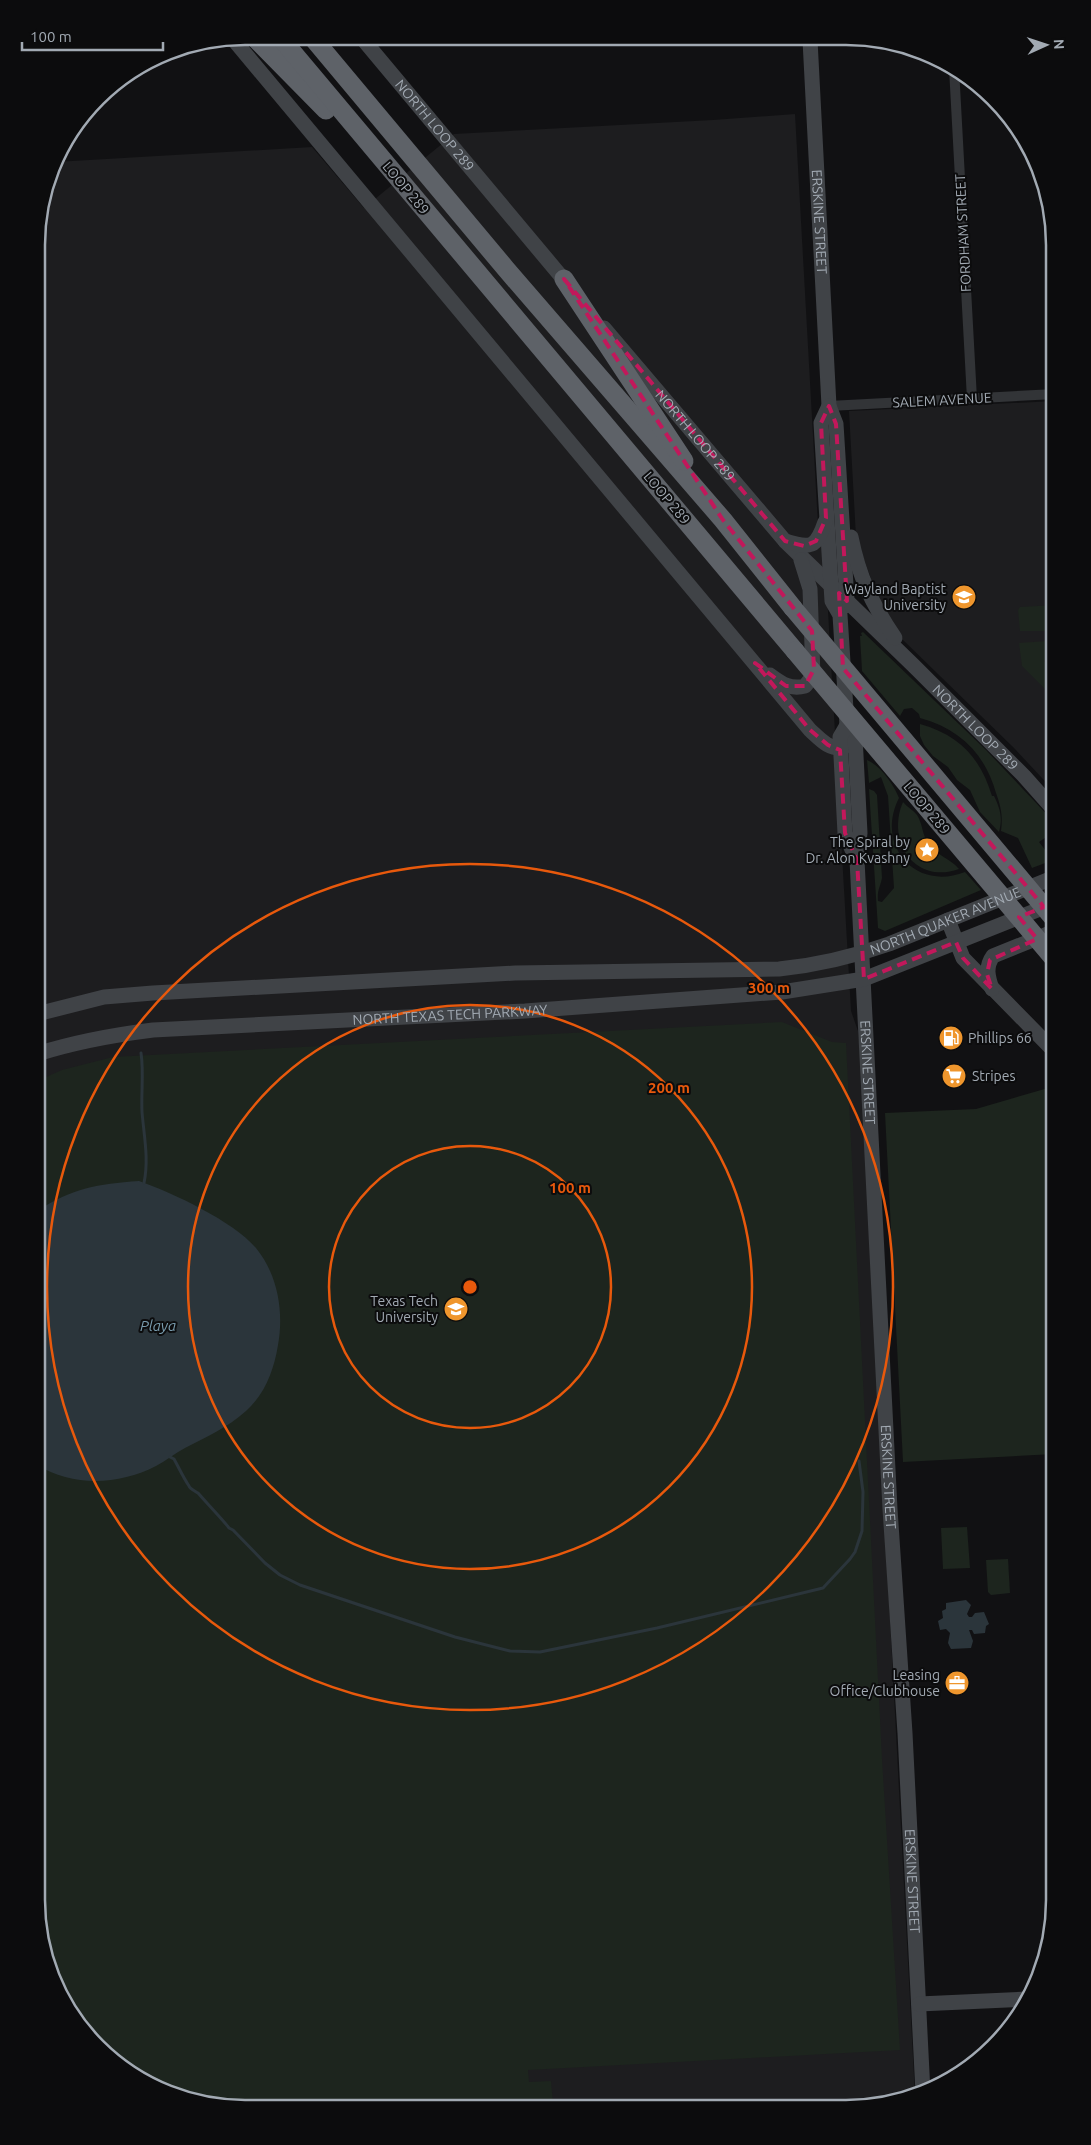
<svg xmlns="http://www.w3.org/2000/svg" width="1091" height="2145" viewBox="0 0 1091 2145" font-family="Ubuntu,sans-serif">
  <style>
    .built { fill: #1d1d1f }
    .green { fill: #1d251e }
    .water { fill: #2b353b }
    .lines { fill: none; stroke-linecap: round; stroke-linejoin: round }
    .stream { stroke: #2b353b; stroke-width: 3 }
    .street { stroke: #323437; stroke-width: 10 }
    .secondary { stroke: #404347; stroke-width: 15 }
    .highway { stroke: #5e6268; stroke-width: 19 }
    .highway-bridge { stroke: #5e6268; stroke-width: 19 }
    .marked { fill: none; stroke: #c2185b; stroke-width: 4; stroke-dasharray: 10 6; stroke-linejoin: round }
    .ring { fill: none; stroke: #e8590c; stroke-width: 2.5 }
    .labels { text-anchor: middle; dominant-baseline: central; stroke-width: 4; stroke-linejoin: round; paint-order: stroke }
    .street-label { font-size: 14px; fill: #a2aab3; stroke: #0c0c0d }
    .poi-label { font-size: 14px; fill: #a2aab3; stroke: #0c0c0d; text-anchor: end }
    .water-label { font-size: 15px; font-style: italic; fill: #799cae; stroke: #0c0c0d }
    .rim { fill: none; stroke: #a2aab3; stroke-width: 2.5 }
    .centre { fill: #e8590c; stroke: #0c0c0d; stroke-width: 2.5 }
    .ring-label { font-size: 15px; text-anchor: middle; font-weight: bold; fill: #e8590c; stroke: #0c0c0d; stroke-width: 4; stroke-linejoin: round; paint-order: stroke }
  </style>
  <rect width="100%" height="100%" fill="#111113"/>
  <!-- built -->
  <g class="built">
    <path d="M795 114 818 525 823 549 827 594 851 1011 858 1031 861 1064 915 2096 846 2109 218 2107 165 2093 108 2057 72 2016 47 1967 36 1900 38 218 55 162 312 147 364 208 454 134 713 120Z"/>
    <path d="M1055 401V792L1014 748 902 639 884 615 856 537 849 411Z"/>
  </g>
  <!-- green -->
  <g class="green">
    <path d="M1055 605V631H1020L1018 610 1020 607Z"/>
    <path d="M863 632 986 750 1055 823V831L1039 842 1053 860 1032 868 1018 838 1001 831C1003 816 1001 807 996 793 985 754 960 729 920 718L919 714 912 708 904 709 900 716 862 671 860 636H862L861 633Z"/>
    <path d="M1048 641 1049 656 1044 661 1055 674V699L1022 666 1019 643Z"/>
    <path d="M920 724C959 735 980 757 992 796H994C1000 808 1003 818 999 832L980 812 970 790 957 780 948 767 933 756 924 745 920 736Z"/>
    <path d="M867 760C881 766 894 785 899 798 875 845 915 892 965 872L981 890 885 931 878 928 869 789 874 791 877 795 882 878C880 888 877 890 878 901L882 902 894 888 888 796 881 777 869 783Z"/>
    <path d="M903 802C907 807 913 810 917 815 923 824 922 836 929 844 937 856 950 858 959 869 915 885 886 841 903 802Z"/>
    <path d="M782 1022 832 1042 846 1043 882 1759 900 2050 528 2070 529 2082 551 2081 553 2104 561 2108 218 2107 165 2093 108 2057 72 2016 47 1967 36 1900 37 1081 62 1070 113 1057Z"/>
    <path d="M1055 1086 1054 1454 903 1462 885 1113 976 1109Z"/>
    <path d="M967 1527 970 1568 943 1569 941 1528Z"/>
    <path d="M1008 1559 1010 1593 991 1595 988 1592 986 1560Z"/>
  </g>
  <!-- water -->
  <g class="water">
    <path d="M139 1181C173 1193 233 1221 256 1248 278 1275 284 1312 278 1345 274 1370 265 1394 246 1411 227 1428 206 1437 185 1448 175 1453 166 1461 156 1466 119 1485 73 1487 37 1465V1211C73 1188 97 1184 139 1181Z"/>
    <path d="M966 1600 971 1605 967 1614 969 1617H972L975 1613 984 1612 989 1624 986 1626 985 1633 974 1634 972 1630H969L973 1641 971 1648 951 1649 948 1643 950 1633 946 1629 940 1630 938 1621 943 1618 942 1611 946 1609V1603Z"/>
  </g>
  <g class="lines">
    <!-- stream -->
    <g class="stream">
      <path d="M141 1053C144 1073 141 1092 142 1112 144 1136 149 1159 144 1183"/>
      <path d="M170 1457 174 1459C179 1468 183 1477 189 1486 190 1489 195 1491 198 1493 203 1499 226 1523 229 1528L233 1530 265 1563 280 1575 300 1585 455 1637 510 1651 540 1652 657 1628 823 1588 850 1559 855 1552 862 1531 863 1492 859 1461"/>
    </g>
    <!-- street -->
    <g class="street">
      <path d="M954 68 972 399"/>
      <path d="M829 406 1055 394"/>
    </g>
    <!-- secondary -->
    <g class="secondary">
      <path id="s1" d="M361 37 570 287"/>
      <path d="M233 39 810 730C821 740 828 749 843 748L855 736"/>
      <path id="s2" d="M810 40 829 406 836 424 847 601 845 606"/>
      <path id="s3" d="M604 328 785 541 914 666 1024 776 1055 811"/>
      <path id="s4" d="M829 406 821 423 832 601 840 615 847 725 855 736 860 833 857 860 890 1509 905 1733 923 2093"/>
      <path d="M851 537C859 577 872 604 895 638"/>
      <path d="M785 541C811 549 816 548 825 522"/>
      <path d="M770 675C781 683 790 690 805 686L813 676 810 589 801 560"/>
      <path d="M847 725 840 737 845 833 856 859"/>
      <path d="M948 920 963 958 1055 1052"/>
      <path d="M992 989C988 977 985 967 993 956L1055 931"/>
      <path id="s5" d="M37 1014 104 997 153 993 515 973 779 969C819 965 852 957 889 944L1055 877"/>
      <path id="s6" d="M37 1054C75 1042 113 1035 153 1030L525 1011 782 992 864 979 1055 903"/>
      <path d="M919 2004 1028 1999"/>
    </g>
    <!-- highway -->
    <g class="highway">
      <path d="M253 36 326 110"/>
      <path d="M279 36 795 651"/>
      <path d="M312 37 506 269 723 520 793 608"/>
      <path d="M564 279 684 461"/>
    </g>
    <!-- highway-bridge -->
    <g class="highway-bridge">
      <path d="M793 608 1055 920"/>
      <path d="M795 651 1055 960"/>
    </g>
  </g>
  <!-- marked area -->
  <path class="marked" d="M564 279 785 541 804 546 816 541 826 518 821 423 829 406 836 424 847 601 839 593 843 668 1044 907 1019 917 1037 939 990 960 987 974 992 989 963 958 956 942 864 979 857 860 845 833 840 750 828 745 810 730 755 663 786 686H805L814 669 812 631 723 520Z"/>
  <!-- distance rings -->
  <g class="ring">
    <circle cx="470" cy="1287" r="141"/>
    <circle cx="470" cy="1287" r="282"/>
    <circle cx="470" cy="1287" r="423"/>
  </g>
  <!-- icons -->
  <defs>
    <symbol id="university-disc" viewBox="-11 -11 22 22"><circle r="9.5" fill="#ef962d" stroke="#0c0c0d"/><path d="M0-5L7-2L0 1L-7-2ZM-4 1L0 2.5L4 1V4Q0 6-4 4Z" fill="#fff"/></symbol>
    <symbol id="sight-disc" viewBox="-11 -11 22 22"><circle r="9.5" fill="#ef962d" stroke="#0c0c0d"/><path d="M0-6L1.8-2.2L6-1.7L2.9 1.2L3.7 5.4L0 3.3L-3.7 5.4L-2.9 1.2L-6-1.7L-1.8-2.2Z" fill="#fff"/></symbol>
    <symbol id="fuel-disc" viewBox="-11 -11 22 22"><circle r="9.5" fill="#ef962d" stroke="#0c0c0d"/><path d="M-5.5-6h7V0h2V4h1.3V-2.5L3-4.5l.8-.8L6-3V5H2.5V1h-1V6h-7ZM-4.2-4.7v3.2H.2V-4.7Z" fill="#fff"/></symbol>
    <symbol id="supermarket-disc" viewBox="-11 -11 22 22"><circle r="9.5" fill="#ef962d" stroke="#0c0c0d"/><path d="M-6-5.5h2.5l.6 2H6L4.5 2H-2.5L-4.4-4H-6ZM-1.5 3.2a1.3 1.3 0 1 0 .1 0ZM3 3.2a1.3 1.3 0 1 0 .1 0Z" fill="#fff"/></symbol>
    <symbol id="office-disc" viewBox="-11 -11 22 22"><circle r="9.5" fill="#ef962d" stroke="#0c0c0d"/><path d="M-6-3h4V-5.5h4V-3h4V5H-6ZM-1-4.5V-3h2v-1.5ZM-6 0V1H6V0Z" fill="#fff"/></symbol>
  </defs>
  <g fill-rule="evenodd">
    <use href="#university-disc" x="950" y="583" width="28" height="28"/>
    <use href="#sight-disc" x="913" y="836" width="28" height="28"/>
    <use href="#fuel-disc" x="937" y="1024" width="28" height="28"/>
    <use href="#supermarket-disc" x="940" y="1062" width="28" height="28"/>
    <use href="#university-disc" x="442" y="1295" width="28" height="28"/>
    <use href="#office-disc" x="943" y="1669" width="28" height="28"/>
  </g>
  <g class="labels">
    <!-- street labels -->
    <g class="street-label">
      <text stroke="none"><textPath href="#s1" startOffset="115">NORTH LOOP 289</textPath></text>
      <text transform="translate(406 188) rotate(50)">LOOP 289</text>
      <text stroke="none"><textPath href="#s2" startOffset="182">ERSKINE STREET</textPath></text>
      <text transform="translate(963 233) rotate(-93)">FORDHAM STREET</text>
      <text transform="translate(942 400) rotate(-3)">SALEM AVENUE</text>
      <text stroke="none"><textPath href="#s3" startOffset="141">NORTH LOOP 289</textPath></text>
      <text transform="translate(667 498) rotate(50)">LOOP 289</text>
      <text stroke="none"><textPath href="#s3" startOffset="546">NORTH LOOP 289</textPath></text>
      <text transform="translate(927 808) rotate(50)">LOOP 289</text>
      <text stroke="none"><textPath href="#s5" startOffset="919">NORTH QUAKER AVENUE</textPath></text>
      <text stroke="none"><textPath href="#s6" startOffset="416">NORTH TEXAS TECH PARKWAY</textPath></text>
      <text stroke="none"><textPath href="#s4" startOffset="674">ERSKINE STREET</textPath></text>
      <text stroke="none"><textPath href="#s4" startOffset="1079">ERSKINE STREET</textPath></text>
      <text stroke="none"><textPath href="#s4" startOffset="1484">ERSKINE STREET</textPath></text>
    </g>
    <!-- poi labels -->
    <g class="poi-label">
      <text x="946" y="589">Wayland Baptist<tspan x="946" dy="16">University</tspan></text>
      <text x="910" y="842">The Spiral by<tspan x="910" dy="16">Dr. Alon Kvashny</tspan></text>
      <text x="968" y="1038" text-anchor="start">Phillips 66</text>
      <text x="972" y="1076" text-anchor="start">Stripes</text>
      <text x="438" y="1301">Texas Tech<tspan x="438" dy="16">University</tspan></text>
      <text x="940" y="1675">Leasing<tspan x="940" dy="16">Office/Clubhouse</tspan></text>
    </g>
    <!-- water labels -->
    <g class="water-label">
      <text x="158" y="1325">Playa</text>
    </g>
  </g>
  <!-- crop -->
  <path d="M0 0H1091V2145H0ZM245 45H846A200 200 0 0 1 1046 245V1900A200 200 0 0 1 846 2100H245A200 200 0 0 1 45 1900V245A200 200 0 0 1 245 45Z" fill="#0c0c0d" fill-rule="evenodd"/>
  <path class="rim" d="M245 45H846A200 200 0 0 1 1046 245V1900A200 200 0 0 1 846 2100H245A200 200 0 0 1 45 1900V245A200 200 0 0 1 245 45Z"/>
  <circle cx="470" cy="1287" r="8" class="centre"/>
  <g class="ring-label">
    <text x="769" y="993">300 m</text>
    <text x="669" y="1093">200 m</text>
    <text x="570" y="1193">100 m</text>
  </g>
  <!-- north arrow -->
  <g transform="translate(1046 45) rotate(87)" stroke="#0c0c0d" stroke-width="4" paint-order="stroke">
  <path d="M0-4L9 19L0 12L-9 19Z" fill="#a2aab3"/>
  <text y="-8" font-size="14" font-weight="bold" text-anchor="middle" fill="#a2aab3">N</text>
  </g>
  <!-- scale -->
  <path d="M22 42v8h141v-8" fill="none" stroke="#a2aab3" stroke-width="2.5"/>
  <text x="30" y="42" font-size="15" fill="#a2aab3" stroke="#0c0c0d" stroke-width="4" paint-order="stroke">100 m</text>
</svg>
